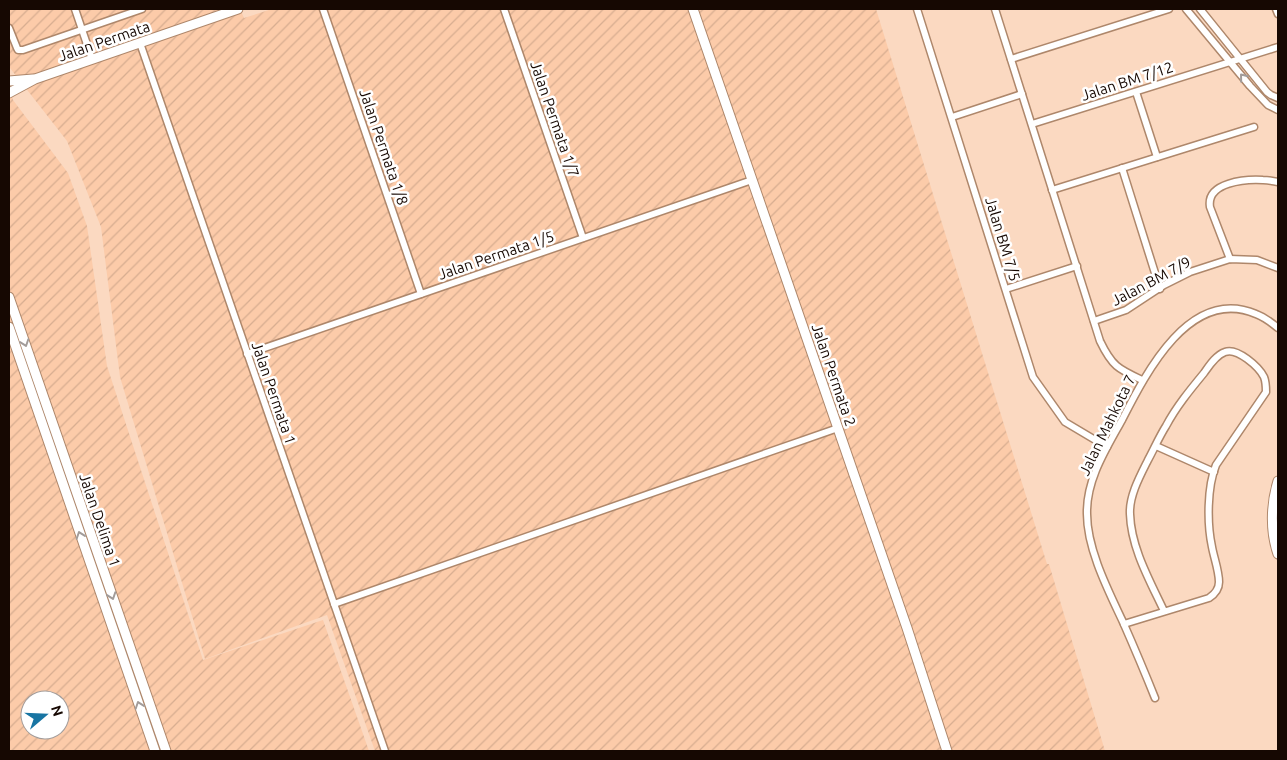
<svg xmlns="http://www.w3.org/2000/svg" width="1287" height="760" viewBox="0 0 1287 760" font-family="Ubuntu,sans-serif">
  <style>
    .industrial { fill: url(#industrial-furrows); fill-rule: evenodd }
    .lines { fill: none; stroke-linecap: round; stroke-linejoin: round }
    .street-casing { stroke: #ae876b; stroke-width: 9 }
    .secondary-casing { stroke: #ae876b; stroke-width: 11 }
    .street { stroke: #fff; stroke-width: 6 }
    .secondary { stroke: #fff; stroke-width: 9 }
    .oneway { stroke: #a29c9a }
    .labels { text-anchor: middle; dominant-baseline: central; stroke-width: 5; stroke-linejoin: round; paint-order: stroke }
    .street-label { font-size: 15px; fill: #160802; stroke: #fff }
  </style>
  <defs>
    <pattern id="industrial-furrows" width="10" height="10" patternUnits="userSpaceOnUse" patternTransform="scale(1.25)"><rect width="10" height="10" fill="#fccba9"/><path d="M-1 1l2-2M0 10L10 0M9 11l2-2" fill="none" stroke="#d7ad90"/></pattern>
  </defs>
  <rect width="100%" height="100%" fill="#fbd9c1"/>
  <!-- industrial -->
  <g class="industrial">
    <path d="M9 9H240L244 18 272 9H876L1047 564H1049L1105 751H375L327 615 205 659 120 377 101 227 67 141 10 68 9 64Z"/>
    <path d="M9 86 13 100 68 173 87 226 107 366 203 660 323 620 369 751H9ZM30 700H60V730H30Z"/>
  </g>
  <g class="lines">
    <defs>
      <g id="street">
        <path d="M75 9 92 59"/>
        <path d="M323 9 421 294"/>
        <path d="M504 9 583 238"/>
        <path d="M917 9 1033 377 1065 422 1107 447"/>
        <path d="M995 9 1100 341C1112 366 1118 369 1142 380"/>
        <path d="M1186 9 1250 86 1268 105 1278 110"/>
        <path d="M1200 9 1267 92 1271 95 1278 98"/>
        <path d="M1276 9 1278 14"/>
        <path d="M9 28 17 48 18 50H23L142 9"/>
        <path d="M140 43 385 751"/>
        <path d="M1011 59 1169 9"/>
        <path d="M1136 92 1157 157"/>
        <path d="M952 117 1022 94"/>
        <path d="M1032 124 1278 47"/>
        <path d="M1122 168 1160 289"/>
        <path d="M1052 190 1254 127"/>
        <path d="M1230 259 1210 207C1206 182 1246 179 1263 180 1268 180 1273 181 1278 182"/>
        <path d="M1006 289 1077 266"/>
        <path d="M1094 321 1126 310 1164 285 1190 272 1230 259 1257 260 1278 268"/>
        <path d="M247 354 752 180"/>
        <path d="M1156 446 1214 472"/>
        <path d="M334 604 838 428"/>
        <path d="M1124 624 1209 598C1215 594 1219 589 1219 582 1219 571 1214 558 1212 547 1207 524 1207 487 1216 465L1266 392C1266 387 1266 382 1264 377 1259 367 1237 347 1225 352 1216 355 1209 366 1204 373 1190 390 1176 407 1166 426 1159 437 1154 449 1148 460 1140 476 1129 496 1130 514 1131 548 1150 581 1164 611"/>
        <path d="M1155 698C1145 673 1134 647 1123 622 1108 590 1087 549 1087 514 1086 480 1106 449 1122 420 1146 373 1190 286 1256 314 1264 317 1272 323 1278 328"/>
      </g>
      <g id="secondary">
        <path d="M693 9 907 628 947 751"/>
        <path d="M9 81 33 79"/>
        <path d="M9 93 35 79 238 9"/>
        <path d="M9 297 166 751"/>
        <path d="M9 327 155 751"/>
        <path d="M1278 481C1271 504 1270 531 1278 554"/>
      </g>
    </defs>
    <!-- street casing -->
    <use href="#street" class="street-casing"/>
    <!-- secondary casing -->
    <use href="#secondary" class="secondary-casing"/>
    <!-- street -->
    <use href="#street" class="street"/>
    <!-- secondary -->
    <use href="#secondary" class="secondary"/>
  </g>
  <!-- one-way arrows -->
  <defs><path id="oneway-chevron" d="M-2-3.5L2.5 0L-2 3.5" fill="none" stroke-width="1.6" stroke-linecap="round" stroke-linejoin="round" transform="scale(1.25)"/></defs>
  <g class="oneway">
    <use href="#oneway-chevron" transform="translate(1243 77) rotate(-129)"/>
    <use href="#oneway-chevron" transform="translate(25 343) rotate(71)"/>
    <use href="#oneway-chevron" transform="translate(80 535) rotate(-109)"/>
    <use href="#oneway-chevron" transform="translate(112 596) rotate(71)"/>
    <use href="#oneway-chevron" transform="translate(139 705) rotate(-109)"/>
  </g>
  <g class="labels">
    <!-- street labels -->
    <g class="street-label">
      <text transform="translate(104 41) rotate(-19)">Jalan Permata</text>
      <text transform="translate(1127 81) rotate(-18)">Jalan BM 7/12</text>
      <text transform="translate(555 119) rotate(71)">Jalan Permata 1/7</text>
      <text transform="translate(384 147) rotate(71)">Jalan Permata 1/8</text>
      <text transform="translate(1003 239) rotate(73)">Jalan BM 7/5</text>
      <text transform="translate(496 255) rotate(-19)">Jalan Permata 1/5</text>
      <text transform="translate(1151 281) rotate(-28)">Jalan BM 7/9</text>
      <text transform="translate(834 375) rotate(71)">Jalan Permata 2</text>
      <text transform="translate(274 393) rotate(71)">Jalan Permata 1</text>
      <text transform="translate(1107 425) rotate(-64)">Jalan Mahkota 7</text>
      <text transform="translate(100 520) rotate(71)">Jalan Delima 1</text>
    </g>
  </g>
  <!-- border -->
  <rect width="1287" height="760" fill="none" stroke="#160802" stroke-width="20"/>
  <!-- north arrow -->
  <g transform="translate(45 715) rotate(71)"><circle r="24" fill="#ffffff" stroke="#a29c9a"/>
  <path d="M0-4L9 19L0 12L-9 19Z" fill="#1875a3"/>
  <text y="-8" font-size="14" font-weight="bold" text-anchor="middle" fill="#160802">N</text>
  </g>
</svg>
